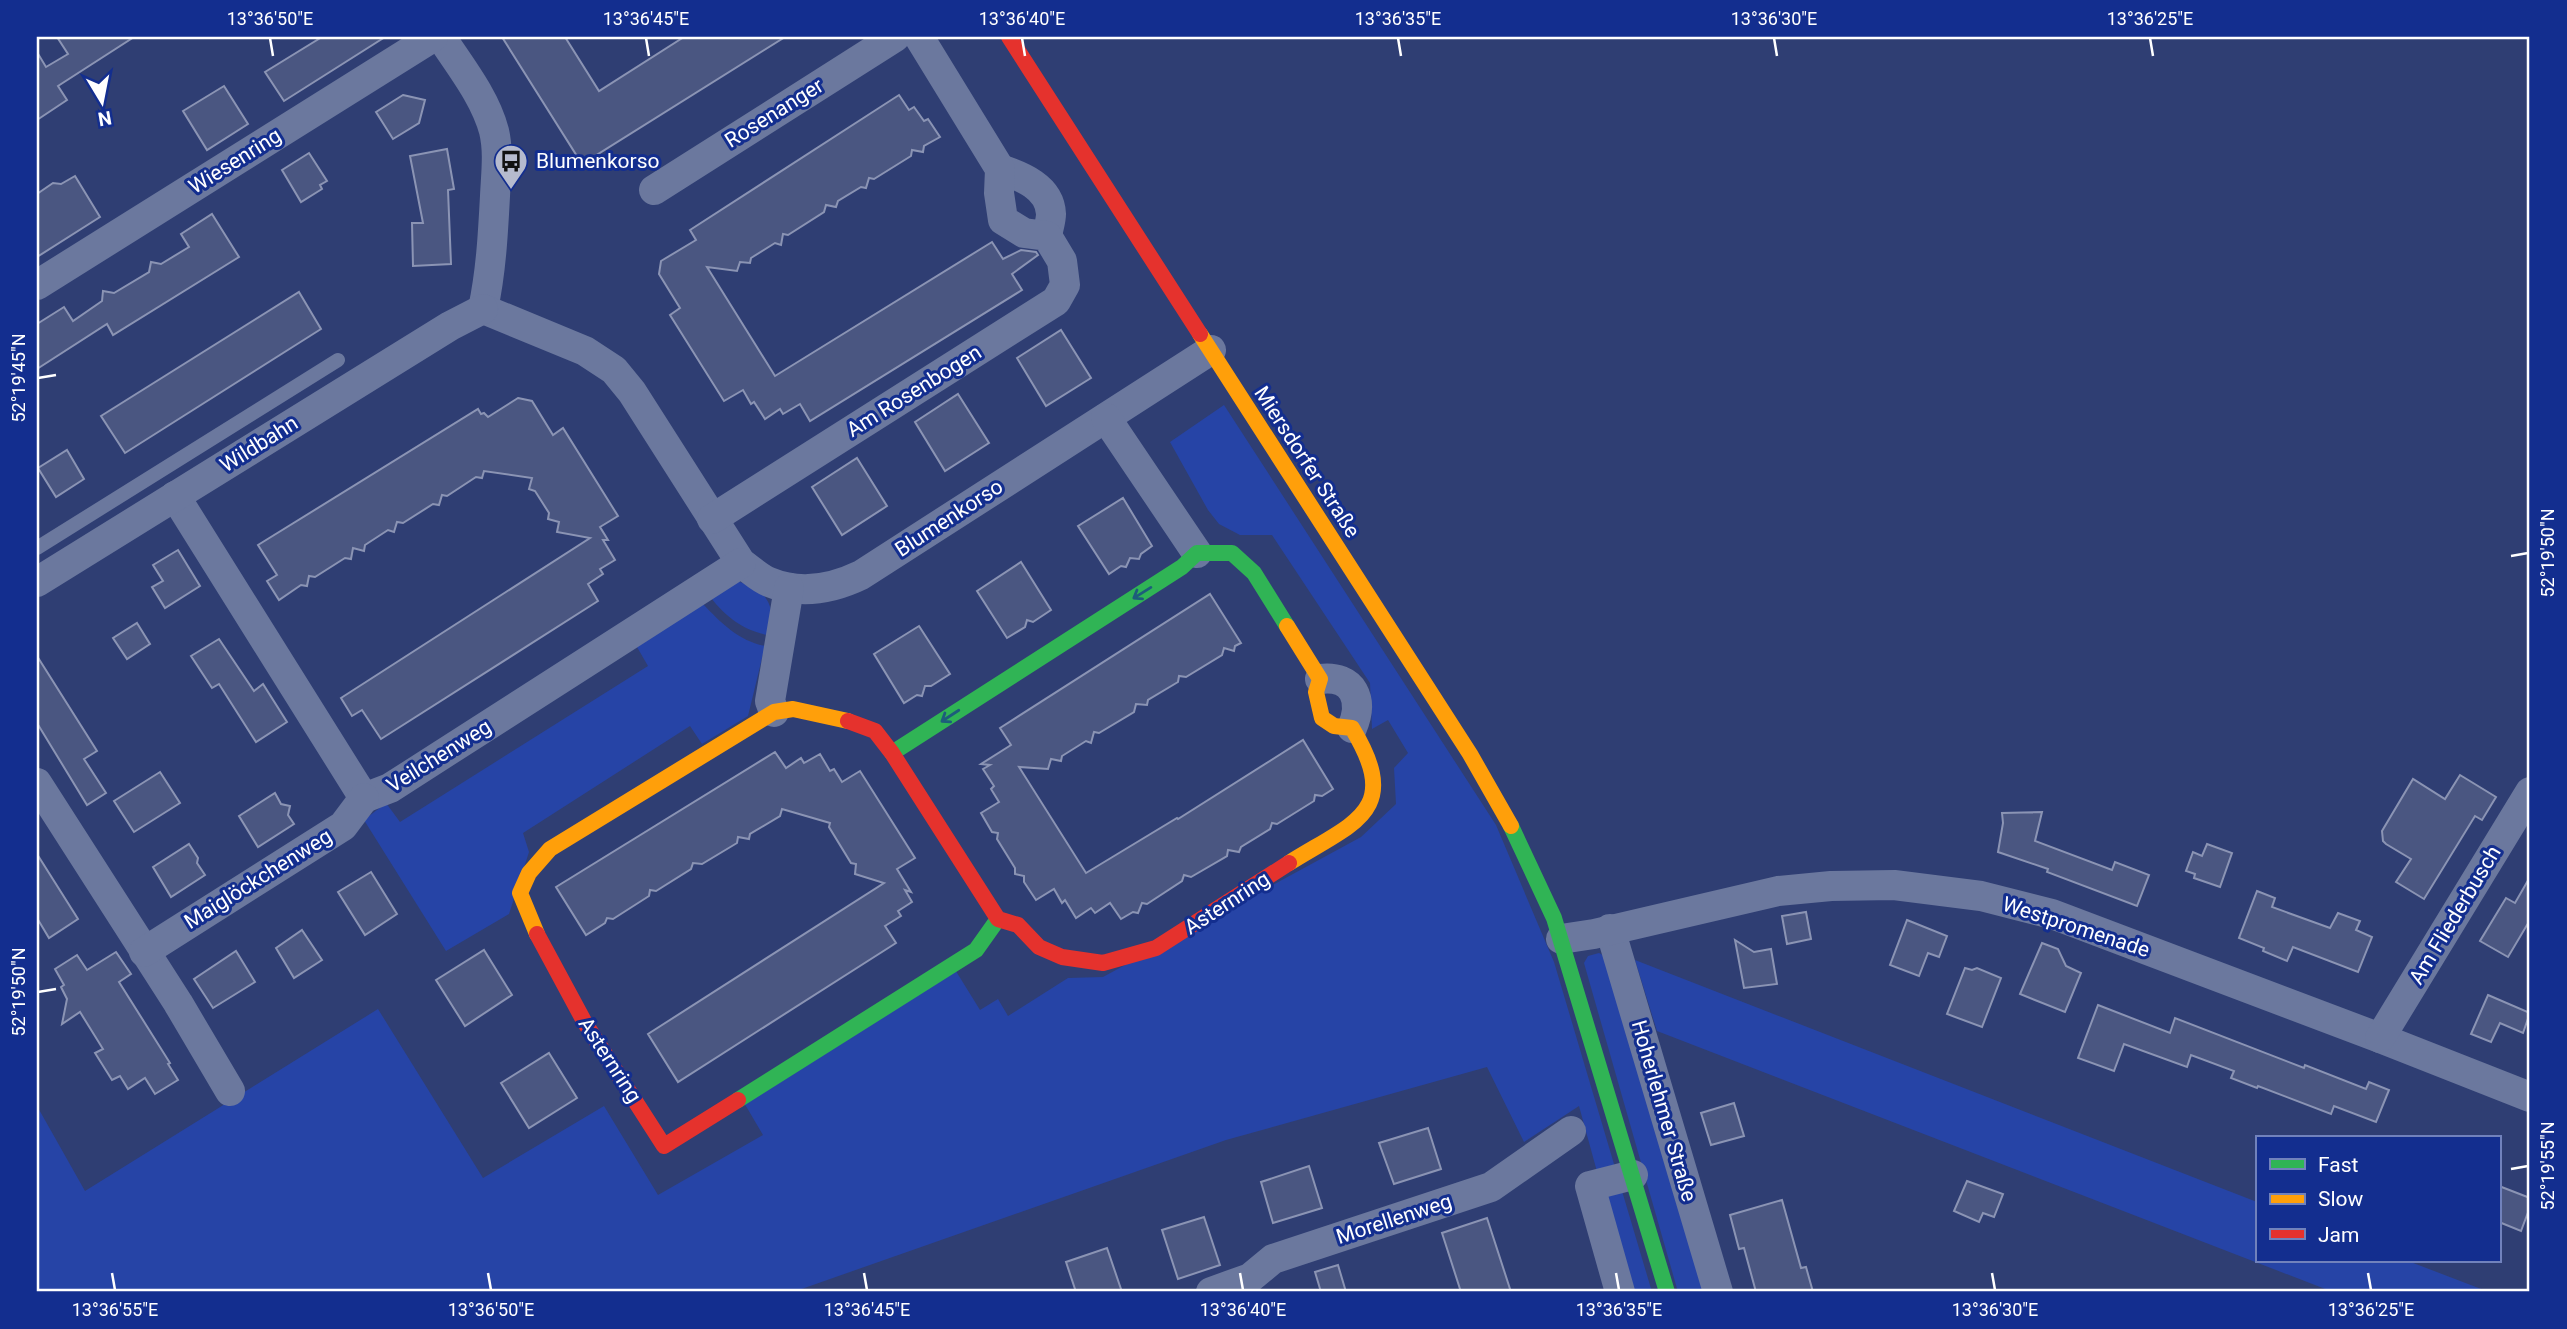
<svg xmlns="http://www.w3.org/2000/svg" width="2567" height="1329" viewBox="0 0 2567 1329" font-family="Roboto,sans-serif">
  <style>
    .green { fill: #2644a6 }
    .building { fill: #4a5681; stroke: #8b94b4; stroke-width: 2 }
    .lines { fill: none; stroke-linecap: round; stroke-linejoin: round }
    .lane { stroke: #6b789e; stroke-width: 14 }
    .street { stroke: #6b789e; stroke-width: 30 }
    .fast { stroke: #30b455; stroke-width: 16 }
    .slow { stroke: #ff9f0a; stroke-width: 16 }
    .jam { stroke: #e5322d; stroke-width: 16 }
    .oneway { stroke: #1d5d7b }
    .ticks { fill: none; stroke: #fff; stroke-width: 2.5 }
    .labels { text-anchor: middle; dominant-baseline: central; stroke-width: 6; stroke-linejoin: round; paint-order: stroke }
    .street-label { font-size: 21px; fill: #fff; stroke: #132e8f }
    .poi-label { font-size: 21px; fill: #fff; stroke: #132e8f; text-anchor: start }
    .neatline { fill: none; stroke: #fff; stroke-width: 2.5 }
    .ticks-label { font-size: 18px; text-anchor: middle; fill: #fff }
  </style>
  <rect width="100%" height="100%" fill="#2f3e73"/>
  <!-- green -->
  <g class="green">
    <path d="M1224 405 1496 825 1554 962 1652 1292H1630L1579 1106 1524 1142 1487 1067 1226 1140 793 1292H37V1106L85 1191 378 1009 483 1178 604 1106 658 1195 763 1135 743 1101 954 968 980 1010 998 999 1008 1016 1068 978 1103 977 1361 837 1396 804 1394 768 1408 753 1388 720 1372 729 1370 683 1272 535H1240L1219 524 1208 510 1170 442Z"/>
    <path d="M728 580C745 581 769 591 771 612 772 619 769 628 767 635 740 629 724 615 707 593Z"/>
    <path d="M703 604C721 623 739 641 765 646L748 716 702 744 690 726 523 833 529 852 509 914 446 951 364 820 386 803 400 822 648 666 637 647Z"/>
    <path d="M1599 953 1608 958 1710 1292H1678L1584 963 1588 956Z"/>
    <path d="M1635 960 2257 1202V1261H2408L2489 1292H2333L1657 1031Z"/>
  </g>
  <!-- building -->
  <g class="building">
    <path d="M57 37H134L58 86 67 100 37 120V52L46 67 68 54Z"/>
    <path d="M322 37H385L284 101 265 72Z"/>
    <path d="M502 37H565L599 91 684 37H785L582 164Z"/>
    <path d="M224 86 248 124 207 150 183 111Z"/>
    <path d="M403 95 425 100 419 123 393 139 376 112Z"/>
    <path d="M899 95 909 110 914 107 924 121 928 119 940 137 924 146 923 152 912 150 911 156 874 179 869 178 866 188 861 187 838 201 836 207 826 205 824 212 788 235 783 234 781 245 775 243 751 258 750 263 740 262 737 271 707 267 775 376 992 242 1003 259 1021 250 1036 252 1038 255 1012 274 1022 290 810 421 800 404 783 414 780 409 765 419 754 402 751 404 743 390 724 401 670 315 680 308 659 274 661 261 696 240 690 230Z"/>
    <path d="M447 149 454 189 448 190 451 264 413 266 412 223H423L410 156Z"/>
    <path d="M309 153 327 181 320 185 322 189 301 202 282 170Z"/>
    <path d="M75 176 100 217 37 257V194L53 183 61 184Z"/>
    <path d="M212 214 239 257 113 335 107 324 37 369V324L64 307 73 321 102 301 103 291 114 293 149 272 151 262 161 264 189 247 181 234Z"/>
    <path d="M299 292 321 329 125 453 101 416Z"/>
    <path d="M1061 330 1091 378 1046 406 1017 358Z"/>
    <path d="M958 394 989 443 945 471 915 422Z"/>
    <path d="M518 398 532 401 553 435 563 428 618 516 600 527 608 540H603L615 560 600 569 603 574 588 584 598 601 381 739 362 710 352 716 341 698 590 538 557 532 559 522 548 519 549 513 535 491 529 489 532 478 484 471 482 478 476 477 447 496 442 495 439 505 433 504 403 523 397 522 394 532 388 530 365 545 364 551 353 548 351 559 345 558 315 577 309 576 307 586 301 585 279 600 267 581 277 575 258 545 478 409 481 414 484 413 488 417Z"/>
    <path d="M67 450 84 479 56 497 38 468Z"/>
    <path d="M857 458 887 506 842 535 812 487Z"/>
    <path d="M1123 498 1152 546 1141 554 1139 559 1130 558 1126 567 1121 566 1109 574 1078 526Z"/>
    <path d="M178 550 200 586 165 608 152 587 163 581 153 565Z"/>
    <path d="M1021 562 1051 610 1033 622 1027 620 1025 627 1007 638 977 591Z"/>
    <path d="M1210 594 1241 643 1235 646 1234 651 1224 648 1222 655 1186 677 1179 676 1178 682 1148 700 1147 705 1136 704 1134 712 1099 733 1094 732 1091 743 1086 741 1062 756 1061 761 1051 759 1048 769 1019 767 1086 873 1177 818 1178 819 1303 740 1333 789 1322 796 1315 795 1314 801 1277 824 1272 823 1270 829 1241 847 1239 852 1228 850 1227 856 1191 877 1184 875 1182 881 1147 904 1142 903 1138 913 1133 912 1121 919 1110 903 1095 913 1091 908 1076 918 1065 900 1062 903 1054 889 1036 900 1024 882V876L1015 874V868L997 839 998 833 992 832 981 813 999 802 991 789 994 786 983 769 990 765 981 764 1011 745 1000 728Z"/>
    <path d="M137 623 150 644 127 659 113 638Z"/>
    <path d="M919 626 950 674 931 686H925L922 696 917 695 904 703 874 654Z"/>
    <path d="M219 639 254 691 263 684 287 722 256 742 219 684 212 688 191 656Z"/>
    <path d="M37 656 97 751 84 759 106 793 87 805 37 723Z"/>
    <path d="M775 752 786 768 801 758 804 763 820 754 830 771 834 769 842 782 860 771 915 858 897 869 911 892 905 890 912 902 898 911 901 916 885 926 896 943 678 1082 648 1034 884 883 855 874 856 864 851 863 829 827 830 823 782 809 780 816 750 834 749 839 738 837 737 843 702 864 693 863 691 869 656 891 650 890 649 896 613 919 607 918 605 923 586 935 556 887Z"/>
    <path d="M160 772 180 803 134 832 114 801Z"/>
    <path d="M2460 775 2496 797 2482 820 2475 816 2424 899 2396 882 2411 859 2386 844 2383 841 2382 831 2413 779 2445 799Z"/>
    <path d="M275 793 281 804 290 806 288 815 294 824 258 847 239 816Z"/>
    <path d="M2042 812 2035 841 2112 870 2115 862 2149 875 2137 906 2047 872 2048 869 1998 852 2003 823 2002 813Z"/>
    <path d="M189 844 198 858 197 863 205 875 171 897 153 867Z"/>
    <path d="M2207 844 2232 853 2220 887 2194 878 2195 874 2186 871 2193 852 2202 856Z"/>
    <path d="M37 854 78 919 49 938 37 918Z"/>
    <path d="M371 872 397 914 365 935 338 892Z"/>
    <path d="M2530 877V920L2508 957 2480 941 2506 898 2515 903Z"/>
    <path d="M2257 891 2275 898 2272 907 2330 928 2338 913 2360 921 2356 930 2372 937 2358 972 2293 947 2287 961 2263 951 2264 948 2239 938Z"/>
    <path d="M1806 912 1811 939 1787 944 1782 916Z"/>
    <path d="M1907 920 1947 936 1939 957 1928 953 1919 976 1890 965Z"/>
    <path d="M302 930 322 960 294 978 276 948Z"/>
    <path d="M1735 940 1754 952 1771 949 1777 984 1744 988Z"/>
    <path d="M2042 943 2058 949 2066 966 2081 973 2065 1012 2020 994Z"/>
    <path d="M484 950 512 995 465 1026 436 980Z"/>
    <path d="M236 951 255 982 213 1008 194 979Z"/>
    <path d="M116 952 131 974 119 982 170 1063 168 1064 178 1080 155 1094 145 1078 128 1089 120 1076 112 1080 95 1053 103 1049 80 1012 62 1024 67 999 61 987 64 985 55 969 77 955 87 970Z"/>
    <path d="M1965 968 1972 970 1977 968 2001 978 1982 1027 1947 1014Z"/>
    <path d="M2488 995 2530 1013 2523 1033 2500 1023 2491 1042 2471 1034Z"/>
    <path d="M2098 1005 2170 1033 2175 1018 2304 1068 2305 1065 2366 1089 2369 1082 2389 1090 2376 1122 2334 1106 2331 1114 2258 1086 2257 1088 2231 1078 2234 1071 2191 1055 2187 1067 2124 1044 2114 1071 2078 1058Z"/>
    <path d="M549 1053 577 1098 529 1128 501 1083Z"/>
    <path d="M1734 1103 1744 1136 1711 1145 1701 1113Z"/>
    <path d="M1428 1128 1441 1169 1394 1184 1379 1143Z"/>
    <path d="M1309 1166 1322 1208 1273 1223 1261 1182Z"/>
    <path d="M1967 1181 2003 1194 1994 1217 1983 1213 1979 1222 1954 1211Z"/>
    <path d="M2499 1186 2530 1198V1207L2521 1231 2499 1222Z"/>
    <path d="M1782 1200 1801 1268 1806 1267 1813 1292H1756L1744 1248 1739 1249 1730 1215Z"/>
    <path d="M1204 1217 1220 1265 1178 1279 1162 1230Z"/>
    <path d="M1487 1218 1511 1292H1461L1442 1233Z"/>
    <path d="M1107 1248 1122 1292H1076L1066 1262Z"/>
    <path d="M1338 1265 1346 1292H1321L1315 1272Z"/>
  </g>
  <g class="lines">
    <!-- lane -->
    <path class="lane" d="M37 548 338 360"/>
    <!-- street -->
    <g class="street">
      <path d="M441 37C460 66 485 97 494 131 499 152 496 174 495 196 493 234 491 272 483 309"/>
      <path d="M1000 169C1021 176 1050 187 1051 214 1051 221 1048 229 1047 236"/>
      <path d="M654 190 895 37"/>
      <path d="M37 285 433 37"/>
      <path d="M483 309 585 351 614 370 632 392 741 563C750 569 759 578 769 582 800 595 832 589 861 575L1211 350"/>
      <path d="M1106 418 1197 553"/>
      <path d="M175 496 364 798 390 788 741 563"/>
      <path d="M712 519 1056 301 1065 285 1062 261 1047 236 1024 233 1003 220 999 193 1000 169 919 37"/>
      <path d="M37 582 450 326 483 309"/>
      <path d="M1320 679C1354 675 1364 700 1352 728"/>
      <path d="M774 712 770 701 789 588"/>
      <path d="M37 783 178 1003 230 1091"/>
      <path d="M1610 929 1718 1292"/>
      <path d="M1561 939 1594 934 1778 891 1831 886 1894 885 1981 896 2052 914 2380 1038 2530 1097"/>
      <path d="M144 952 343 826 364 798"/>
      <path d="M2380 1038 2530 792"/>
      <path d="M1211 1292 1250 1278 1273 1259 1491 1187 1571 1131"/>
      <path d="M1620 1292 1590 1186 1633 1175"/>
    </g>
    <!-- fast -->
    <g class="fast">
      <path d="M892 753 1182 567 1197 553H1232L1254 573 1287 626"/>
      <path d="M1511 826 1554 918 1667 1292"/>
      <path d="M738 1100 976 950 998 919"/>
    </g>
    <!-- slow -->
    <g class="slow">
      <path d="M1200 334 1470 754 1511 826"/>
      <path d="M1287 626 1320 679 1316 692 1322 718 1334 726 1352 728C1403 812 1354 822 1289 863"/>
      <path d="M537 934 520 893 529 873 550 849 774 712 793 709 848 721"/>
    </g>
    <!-- jam -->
    <g class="jam">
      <path d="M1009 37 1200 334"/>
      <path d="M848 721 875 731 892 753 998 919 1018 925 1039 947 1062 957 1103 963 1156 948 1289 863"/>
      <path d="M537 934 585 1023 664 1146 738 1100"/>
    </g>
  </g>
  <!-- one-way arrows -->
  <defs><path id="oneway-shaft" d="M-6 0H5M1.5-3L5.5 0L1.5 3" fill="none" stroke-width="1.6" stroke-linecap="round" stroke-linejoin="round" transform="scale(1.75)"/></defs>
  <g class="oneway">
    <use href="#oneway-shaft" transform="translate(1142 593) rotate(148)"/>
    <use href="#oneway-shaft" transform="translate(950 716) rotate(147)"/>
  </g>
  <!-- ticks -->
  <path class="ticks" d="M270 38 273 56M646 38 649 56M1022 38 1025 56M1398 38 1401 56M1774 38 1777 56M2150 38 2153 56M38 378 56 375M2511 556 2528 553M38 992 56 989M2511 1169 2528 1166M112 1273 115 1290M488 1273 491 1290M864 1273 867 1290M1240 1273 1243 1290M1616 1273 1619 1290M1992 1273 1995 1290M2368 1273 2371 1290"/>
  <!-- icons -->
  <defs>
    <symbol id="bus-pin" viewBox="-11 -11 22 30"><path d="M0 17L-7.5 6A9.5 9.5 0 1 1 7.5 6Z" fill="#b6bbce" stroke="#132e8f"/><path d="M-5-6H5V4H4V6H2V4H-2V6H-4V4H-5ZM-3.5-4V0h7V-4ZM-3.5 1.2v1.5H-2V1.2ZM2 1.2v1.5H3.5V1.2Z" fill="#111"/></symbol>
  </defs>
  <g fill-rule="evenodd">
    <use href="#bus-pin" x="492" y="142" width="38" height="52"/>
  </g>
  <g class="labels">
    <!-- street labels -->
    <g class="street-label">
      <text transform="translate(774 113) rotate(-32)">Rosenanger</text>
      <text transform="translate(235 161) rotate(-32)">Wiesenring</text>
      <text transform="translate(914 391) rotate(-32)">Am Rosenbogen</text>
      <text transform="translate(259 444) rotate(-32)">Wildbahn</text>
      <text transform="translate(1307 462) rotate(57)">Miersdorfer Straße</text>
      <text transform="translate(949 518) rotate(-33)">Blumenkorso</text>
      <text transform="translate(439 756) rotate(-32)">Veilchenweg</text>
      <text transform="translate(258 879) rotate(-32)">Maiglöckchenweg</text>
      <text transform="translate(1227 903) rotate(-33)">Asternring</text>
      <text transform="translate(2455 915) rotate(-59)">Am Fliederbusch</text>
      <text transform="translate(2076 927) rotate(18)">Westpromenade</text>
      <text transform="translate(610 1060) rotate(57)">Asternring</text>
      <text transform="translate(1664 1111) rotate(74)">Hoherlehmer Straße</text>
      <text transform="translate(1394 1219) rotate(-18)">Morellenweg</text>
    </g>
    <!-- poi labels -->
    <g class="poi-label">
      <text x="536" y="161">Blumenkorso</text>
    </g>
  </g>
  <!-- border -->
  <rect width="2567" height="1329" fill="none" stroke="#132e8f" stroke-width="77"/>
  <!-- legend -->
  <rect x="2256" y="1136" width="245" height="126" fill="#132e8f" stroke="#7182bc" stroke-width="2"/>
  <rect x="2270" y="1159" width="35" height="10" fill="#30b455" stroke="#7182bc" stroke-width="2"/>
  <text x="2318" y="1172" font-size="21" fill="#ffffff">Fast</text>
  <rect x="2270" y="1194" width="35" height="10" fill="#ff9f0a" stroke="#7182bc" stroke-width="2"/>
  <text x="2318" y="1206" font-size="21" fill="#ffffff">Slow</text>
  <rect x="2270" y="1229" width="35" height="10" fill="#e5322d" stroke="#7182bc" stroke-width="2"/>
  <text x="2318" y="1242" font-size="21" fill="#ffffff">Jam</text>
  <!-- north arrow -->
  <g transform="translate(102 102) rotate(170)" stroke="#132e8f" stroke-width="5" paint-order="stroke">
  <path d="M0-5L12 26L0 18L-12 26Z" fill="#ffffff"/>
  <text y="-10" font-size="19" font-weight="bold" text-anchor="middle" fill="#ffffff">N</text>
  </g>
  <rect x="38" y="38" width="2490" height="1252" class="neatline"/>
  <g class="ticks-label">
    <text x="270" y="25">13°36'50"E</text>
    <text x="646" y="25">13°36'45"E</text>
    <text x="1022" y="25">13°36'40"E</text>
    <text x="1398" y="25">13°36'35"E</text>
    <text x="1774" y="25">13°36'30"E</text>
    <text x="2150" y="25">13°36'25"E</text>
    <text transform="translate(19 378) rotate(-90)" y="6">52°19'45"N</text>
    <text transform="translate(2548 553) rotate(-90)" y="6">52°19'50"N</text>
    <text transform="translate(19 992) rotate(-90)" y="6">52°19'50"N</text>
    <text transform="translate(2548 1166) rotate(-90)" y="6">52°19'55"N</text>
    <text x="115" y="1316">13°36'55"E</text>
    <text x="491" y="1316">13°36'50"E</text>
    <text x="867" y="1316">13°36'45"E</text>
    <text x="1243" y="1316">13°36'40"E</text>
    <text x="1619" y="1316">13°36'35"E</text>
    <text x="1995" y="1316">13°36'30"E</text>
    <text x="2371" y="1316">13°36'25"E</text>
  </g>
</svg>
